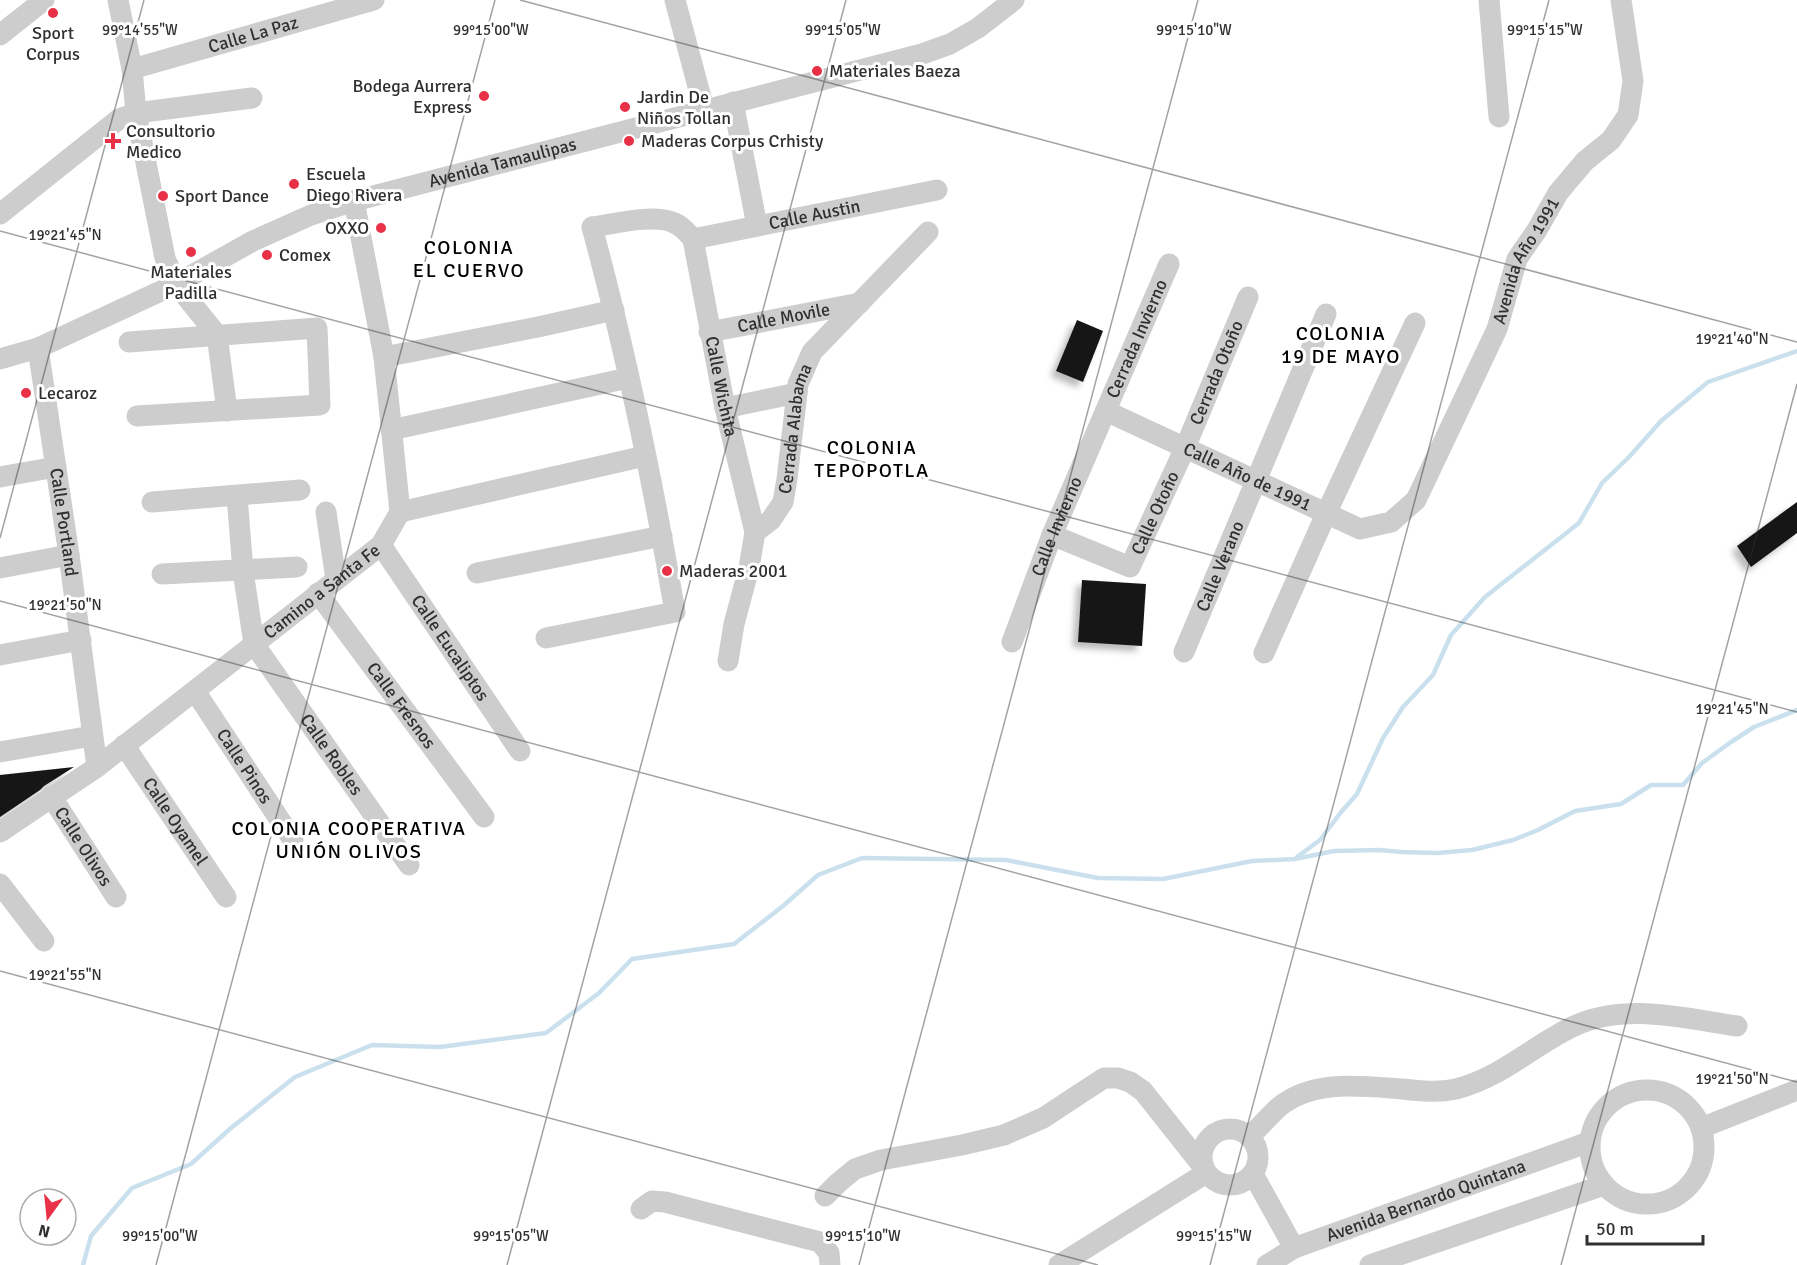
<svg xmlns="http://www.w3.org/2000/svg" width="1797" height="1265" viewBox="0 0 1797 1265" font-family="Signika,sans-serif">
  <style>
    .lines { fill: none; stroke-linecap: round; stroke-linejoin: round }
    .stream { stroke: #cae1ed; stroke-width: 4.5 }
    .building { fill: #171717; filter: url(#shadow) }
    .minor { stroke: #cdcdcd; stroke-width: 21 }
    .ticks { fill: none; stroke: #303030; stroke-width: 1.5; stroke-opacity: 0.45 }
    .poi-dot { fill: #e83146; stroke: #fff; stroke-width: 2 }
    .labels { text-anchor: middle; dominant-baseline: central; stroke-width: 6; stroke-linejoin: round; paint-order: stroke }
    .poi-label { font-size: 18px; fill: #303030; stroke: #fff; text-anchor: start }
    .street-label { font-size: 18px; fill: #303030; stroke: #fff }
    .neighbourhood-label { font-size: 20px; letter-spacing: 1.5px; fill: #000; stroke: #fff }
    .ticks-label { font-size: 15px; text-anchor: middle; fill: #303030; stroke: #fff; stroke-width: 6; stroke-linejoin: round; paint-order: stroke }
  </style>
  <defs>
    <filter id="shadow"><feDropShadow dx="-5.5" dy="5.5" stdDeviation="3" flood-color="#0004"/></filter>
  </defs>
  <rect width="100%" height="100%" fill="#fff"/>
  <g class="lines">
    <!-- stream -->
    <g class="stream">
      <path d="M1297 857 1320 840 1342 811 1357 794 1383 738 1403 707 1433 675 1451 635 1485 597 1579 523 1602 483 1629 457 1661 421 1708 382 1797 351"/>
      <path d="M83 1265 91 1236 132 1188 191 1164 231 1128 295 1077 372 1045 440 1047 546 1033 599 993 632 959 734 944 783 906 818 875 862 858 1006 860 1098 878 1163 879 1252 861 1295 859 1334 851 1379 850 1401 852 1437 853 1472 850 1513 840 1538 830 1575 811 1621 804 1651 785H1683L1702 763 1731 742 1754 727 1797 710"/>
    </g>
  </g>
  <!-- building -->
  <g class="building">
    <path d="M1077 320 1103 331 1083 382 1056 371Z"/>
    <path d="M1797 502V533L1751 567 1737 546Z"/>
    <path d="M1082 580 1146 584 1142 646 1078 642Z"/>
    <path d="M74 767 44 786 40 790 0 817V775Z"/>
  </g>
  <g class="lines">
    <!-- minor -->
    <g class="minor">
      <path d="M118 0 132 69 136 113 165 258 176 284 217 335 227 411"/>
      <path d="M675 0 704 109"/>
      <path d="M1489 0 1499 117"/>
      <path d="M0 35 44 0"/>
      <path id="s1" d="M132 69 374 0"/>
      <path d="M733 102 757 226"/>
      <path d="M0 214 119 119 136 113 252 98"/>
      <path id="s2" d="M693 239 725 408 755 532 749 568 734 624 728 661"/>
      <path id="s3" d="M693 239 937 190"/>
      <path id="s4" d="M709 332 860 303"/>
      <path d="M129 342 317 328 320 405 137 416"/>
      <path id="s5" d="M38 348 69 555 97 767"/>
      <path d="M384 357 538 327 614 310"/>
      <path id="s6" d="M0 359 38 348 176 284 253 241 311 215 354 201 922 54 950 44 978 28 1014 0"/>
      <path d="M725 408 797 393"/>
      <path id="s7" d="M1106 411 1360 529 1391 522 1416 500 1497 329 1517 259 1537 230 1558 193 1585 161 1611 140 1628 115 1633 81 1621 0"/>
      <path d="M391 430 628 378"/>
      <path d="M0 477 56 467"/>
      <path id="s8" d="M237 496 243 571 254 644 409 865"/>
      <path d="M152 502 300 490"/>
      <path d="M326 512 336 580"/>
      <path d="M400 512 645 456"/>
      <path id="s9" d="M755 532 771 520 783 502 787 479 798 384 812 352 928 232"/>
      <path id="s10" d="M1052 535 1130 567 1185 448 1248 297"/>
      <path id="s11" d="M381 545 520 751"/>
      <path d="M0 568 69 555"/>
      <path d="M477 573 662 536"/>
      <path d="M162 574 297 567"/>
      <path id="s12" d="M318 593 484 817"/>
      <path d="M546 638 675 612C653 482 626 353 592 227 614 224 651 214 672 222 681 225 687 232 693 239"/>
      <path id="s13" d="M1012 642 1052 535 1169 264"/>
      <path id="s14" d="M1184 652 1326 314"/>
      <path d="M1264 653 1326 514 1415 323"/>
      <path d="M0 655 81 640"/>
      <path id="s15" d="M195 691 293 840"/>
      <path id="s16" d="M124 745 226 897"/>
      <path d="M0 752 92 736"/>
      <path id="s17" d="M51 796 116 897"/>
      <path id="s18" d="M0 832 97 767 381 545 400 512 384 357 354 201"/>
      <path d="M0 884 44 941"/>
      <circle cx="1647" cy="1147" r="57"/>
      <path d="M1701 1128 1797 1090"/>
      <circle cx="1230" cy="1157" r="28"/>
      <path d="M1250 1136C1260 1127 1269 1116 1279 1107 1313 1079 1361 1086 1402 1089 1420 1091 1438 1093 1456 1089 1502 1077 1531 1047 1572 1027 1624 1002 1682 1018 1737 1026"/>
      <path d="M1253 1174 1294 1248"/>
      <path d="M825 1196 838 1183 855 1169 881 1160 962 1145 1004 1135 1043 1118 1104 1078H1118L1130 1082 1143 1091 1204 1168"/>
      <path d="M641 1209 652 1201 665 1202 820 1242 829 1253 830 1265"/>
      <path d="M1059 1265 1206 1173"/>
      <path id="s19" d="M1267 1265 1294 1248 1589 1142"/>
      <path d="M1370 1265 1604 1185"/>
    </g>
  </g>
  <!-- ticks -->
  <path class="ticks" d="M520 0 1797 342M0 231 1797 712M0 538 144 0M0 601 1797 1082M0 971 1098 1265M156 1265 495 0M507 1265 846 0M859 1265 1198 0M1210 1265 1549 0M1561 1265 1797 384"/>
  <!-- markers -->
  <g class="poi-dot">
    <circle cx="53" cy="13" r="6"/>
    <circle cx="817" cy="71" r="6"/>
    <circle cx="484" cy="96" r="6"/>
    <circle cx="625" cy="107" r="6"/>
    <path d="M110 132h6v6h6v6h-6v6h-6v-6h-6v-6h6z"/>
    <circle cx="629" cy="141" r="6"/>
    <circle cx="294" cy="184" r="6"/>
    <circle cx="163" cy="196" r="6"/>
    <circle cx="381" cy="228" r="6"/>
    <circle cx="191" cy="252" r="6"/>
    <circle cx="267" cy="255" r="6"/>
    <circle cx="26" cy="393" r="6"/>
    <circle cx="667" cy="571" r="6"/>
  </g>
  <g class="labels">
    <!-- poi labels -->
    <g class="poi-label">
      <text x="53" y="33" text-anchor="middle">Sport<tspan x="53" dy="21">Corpus</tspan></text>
      <text x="829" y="71">Materiales Baeza</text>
      <text x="472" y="86" text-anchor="end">Bodega Aurrera<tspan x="472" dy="21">Express</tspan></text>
      <text x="637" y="97">Jardin De<tspan x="637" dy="21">Niños Tollan</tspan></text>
      <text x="126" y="131">Consultorio<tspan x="126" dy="21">Medico</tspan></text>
      <text x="641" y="141">Maderas Corpus Crhisty</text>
      <text x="306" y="174">Escuela<tspan x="306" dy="21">Diego Rivera</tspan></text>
      <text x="175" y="196">Sport Dance</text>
      <text x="369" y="228" text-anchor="end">OXXO</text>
      <text x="279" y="255">Comex</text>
      <text x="191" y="272" text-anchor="middle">Materiales<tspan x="191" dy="21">Padilla</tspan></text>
      <text x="38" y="393">Lecaroz</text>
      <text x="679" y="571">Maderas 2001</text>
    </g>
    <!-- street labels -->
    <g class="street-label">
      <text stroke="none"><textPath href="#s1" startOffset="126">Calle La Paz</textPath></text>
      <text stroke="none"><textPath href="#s6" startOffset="542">Avenida Tamaulipas</textPath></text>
      <text stroke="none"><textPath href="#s3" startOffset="124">Calle Austin</textPath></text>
      <text stroke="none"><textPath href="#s7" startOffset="609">Avenida Año 1991</textPath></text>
      <text stroke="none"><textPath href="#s4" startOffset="76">Calle Movile</textPath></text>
      <text stroke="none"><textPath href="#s13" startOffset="328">Cerrada Invierno</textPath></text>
      <text stroke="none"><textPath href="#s10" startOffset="297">Cerrada Otoño</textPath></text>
      <text stroke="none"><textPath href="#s2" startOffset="150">Calle Wichita</textPath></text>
      <text stroke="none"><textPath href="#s9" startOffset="116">Cerrada Alabama</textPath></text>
      <text stroke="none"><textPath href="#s7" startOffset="156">Calle Año de 1991</textPath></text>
      <text stroke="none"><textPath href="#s10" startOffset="144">Calle Otoño</textPath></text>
      <text stroke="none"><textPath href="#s5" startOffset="176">Calle Portland</textPath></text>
      <text stroke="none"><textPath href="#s13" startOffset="124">Calle Invierno</textPath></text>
      <text stroke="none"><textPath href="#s14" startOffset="93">Calle Verano</textPath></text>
      <text stroke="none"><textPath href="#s18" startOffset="402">Camino a Santa Fe</textPath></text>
      <text stroke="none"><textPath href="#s11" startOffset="124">Calle Eucaliptos</textPath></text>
      <text stroke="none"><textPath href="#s12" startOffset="140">Calle Fresnos</textPath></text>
      <text stroke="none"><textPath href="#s8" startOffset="284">Calle Robles</textPath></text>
      <text stroke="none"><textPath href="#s15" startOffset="90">Calle Pinos</textPath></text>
      <text stroke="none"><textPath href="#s16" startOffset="92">Calle Oyamel</textPath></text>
      <text stroke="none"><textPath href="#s17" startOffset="60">Calle Olivos</textPath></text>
      <text stroke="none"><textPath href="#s19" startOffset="172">Avenida Bernardo Quintana</textPath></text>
    </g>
    <!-- neighbourhood labels -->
    <g class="neighbourhood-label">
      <text x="469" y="247">COLONIA<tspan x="469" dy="23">EL CUERVO</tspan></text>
      <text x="1341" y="333">COLONIA<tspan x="1341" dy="23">19 DE MAYO</tspan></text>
      <text x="872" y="447">COLONIA<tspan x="872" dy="23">TEPOPOTLA</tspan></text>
      <text x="349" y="828">COLONIA COOPERATIVA<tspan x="349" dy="23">UNIÓN OLIVOS</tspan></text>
    </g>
  </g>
  <g class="ticks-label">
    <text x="140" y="35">99°14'55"W</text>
    <text x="491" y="35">99°15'00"W</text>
    <text x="843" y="35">99°15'05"W</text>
    <text x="1194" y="35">99°15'10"W</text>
    <text x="1545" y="35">99°15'15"W</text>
    <text x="65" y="240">19°21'45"N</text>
    <text x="1732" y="344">19°21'40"N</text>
    <text x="65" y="610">19°21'50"N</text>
    <text x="1732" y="714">19°21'45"N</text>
    <text x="65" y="980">19°21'55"N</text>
    <text x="1732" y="1084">19°21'50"N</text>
    <text x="160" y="1241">99°15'00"W</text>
    <text x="511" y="1241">99°15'05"W</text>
    <text x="863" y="1241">99°15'10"W</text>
    <text x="1214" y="1241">99°15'15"W</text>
  </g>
  <!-- north arrow -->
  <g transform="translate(48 1217) rotate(195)"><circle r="28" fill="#ffffff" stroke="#acacac" stroke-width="1.5"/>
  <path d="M0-4.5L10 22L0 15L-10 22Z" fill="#e83146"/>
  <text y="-9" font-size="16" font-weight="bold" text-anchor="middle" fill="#303030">N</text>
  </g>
  <!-- scale -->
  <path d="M1587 1235v9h116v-9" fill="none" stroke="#303030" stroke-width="3"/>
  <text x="1596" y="1235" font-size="18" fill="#303030" stroke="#ffffff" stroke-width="4.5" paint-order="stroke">50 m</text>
</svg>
